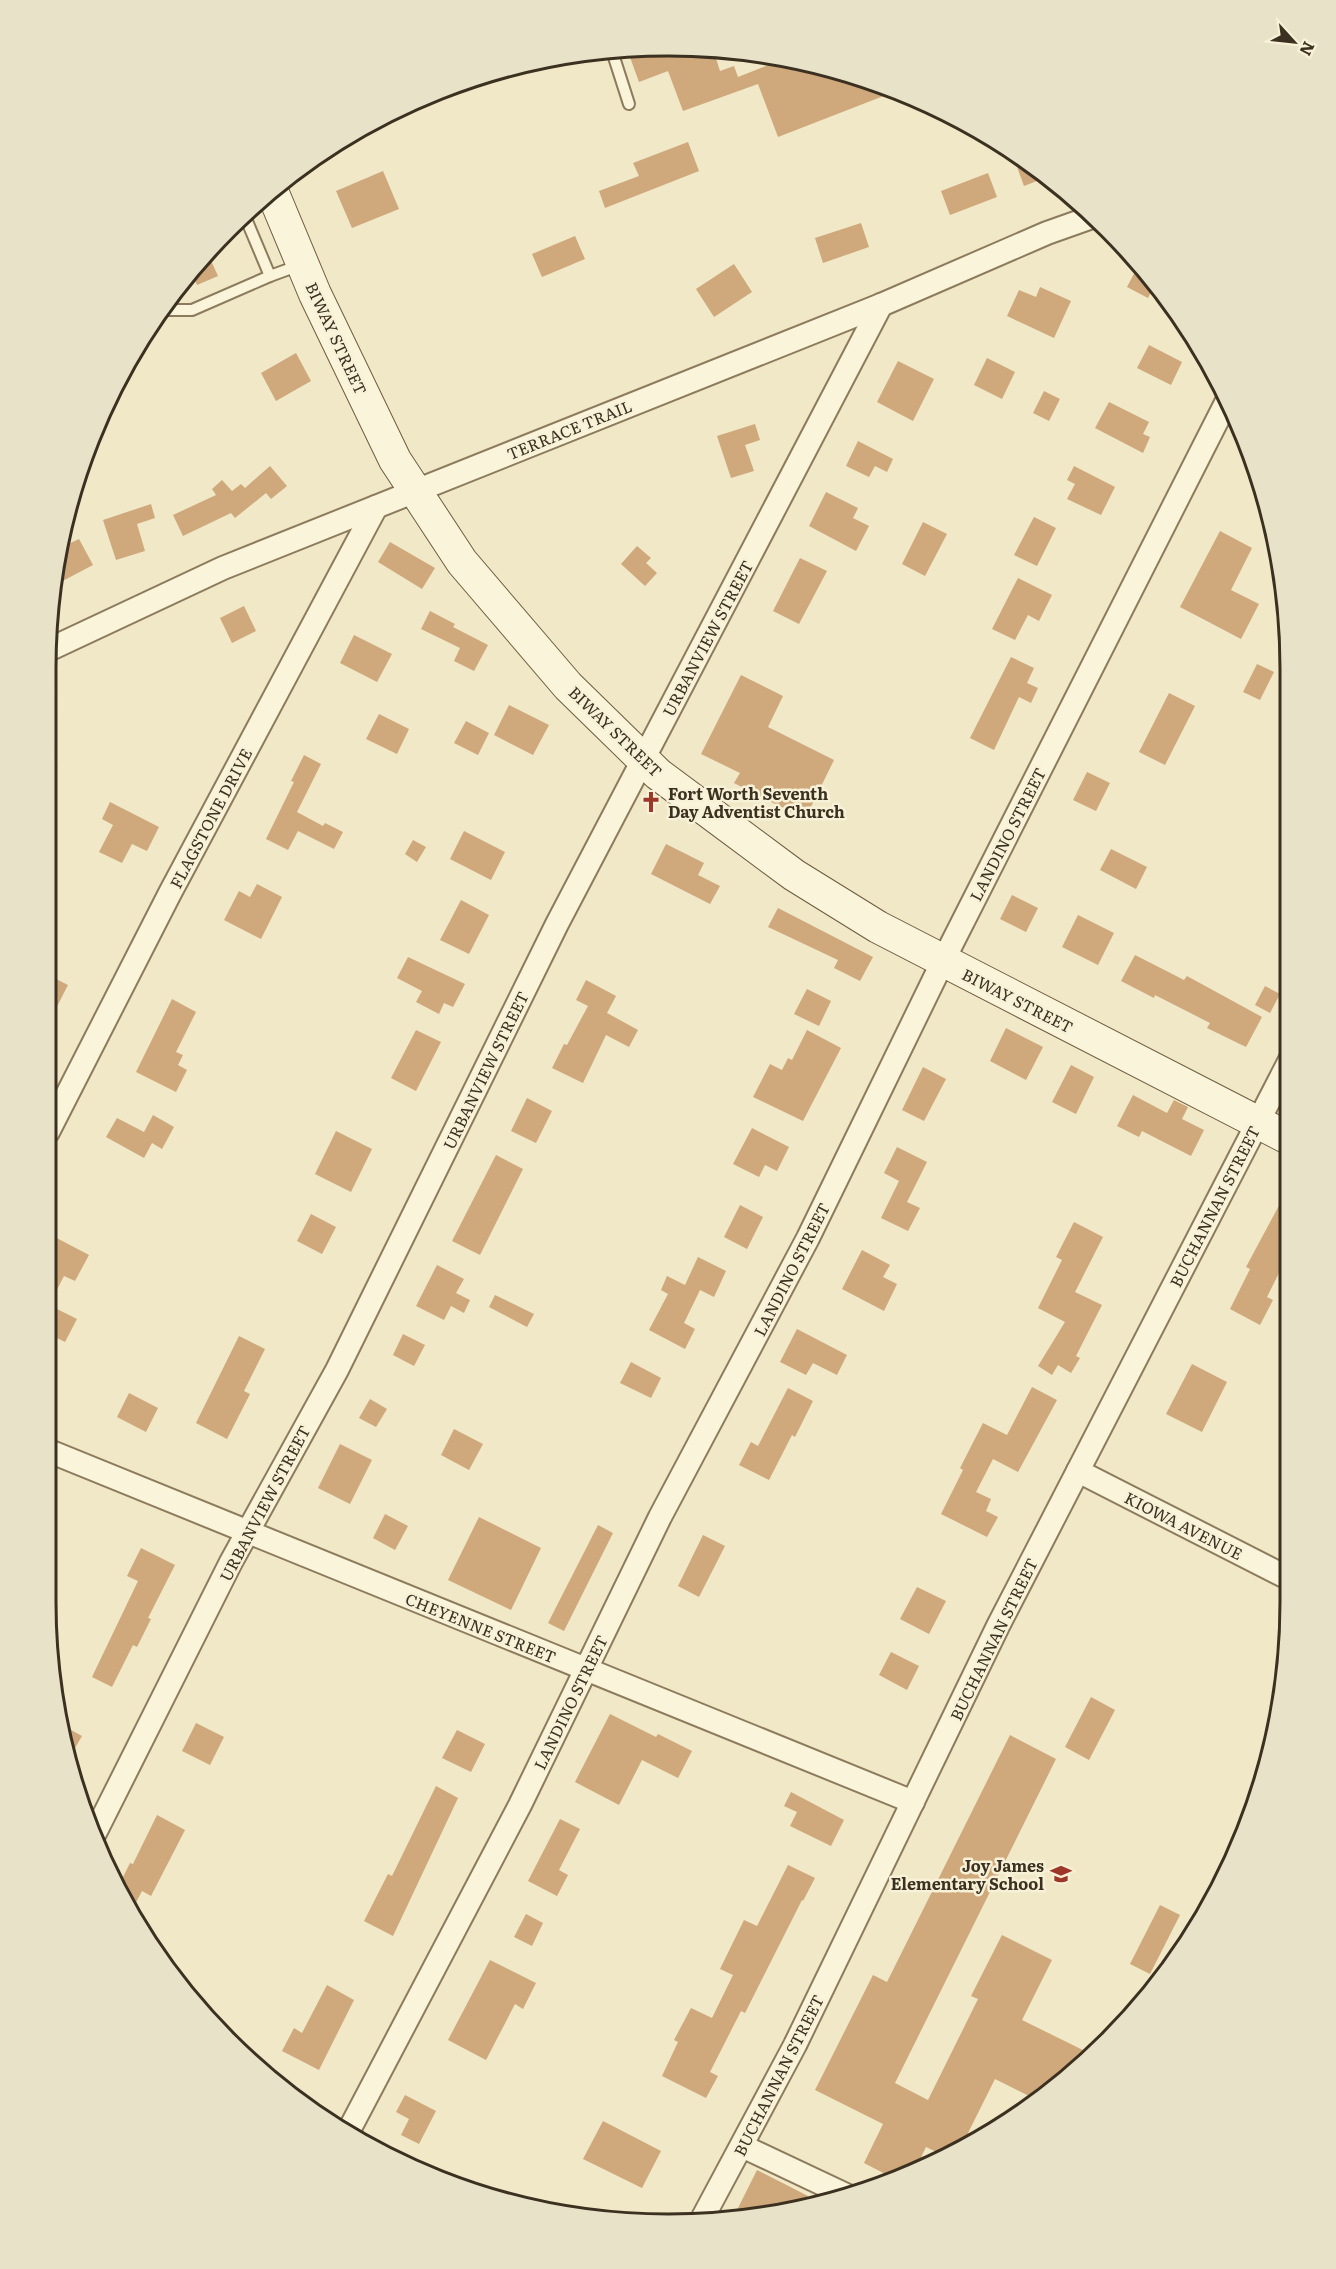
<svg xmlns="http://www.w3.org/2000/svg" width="1336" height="2269" viewBox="0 0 1336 2269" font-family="Literata,serif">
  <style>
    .building { fill: #cfa87c }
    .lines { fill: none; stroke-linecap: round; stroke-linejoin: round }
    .lane-casing { stroke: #8c7b5c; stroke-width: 14 }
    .street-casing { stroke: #8c7b5c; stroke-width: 26 }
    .secondary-casing { stroke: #6e5c3f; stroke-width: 34 }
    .lane { stroke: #faf4db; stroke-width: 10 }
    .street { stroke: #faf4db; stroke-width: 22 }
    .secondary { stroke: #faf4db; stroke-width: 32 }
    .labels { text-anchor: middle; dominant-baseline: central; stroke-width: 5; stroke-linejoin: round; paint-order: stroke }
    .street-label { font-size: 16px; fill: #3c3120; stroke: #f7f1d7 }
    .poi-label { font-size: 16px; font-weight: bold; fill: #3c3120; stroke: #f7f1d7; text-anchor: start }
    .rim { fill: none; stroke: #3c3120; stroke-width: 3 }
  </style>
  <rect width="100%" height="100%" fill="#f0e8c7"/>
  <!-- building -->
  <g class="building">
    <path d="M668 45 713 49 720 71 734 66 738 77 789 57 899 90 778 137 758 84 683 111 668 71 639 82 627 49Z"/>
    <path d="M688 142 699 171 605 208 599 191 639 176 633 163Z"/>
    <path d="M1010 148 1014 150 1047 177 1024 186Z"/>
    <path d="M383 171 399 209 352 228 336 191Z"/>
    <path d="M988 173 997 197 950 215 941 191Z"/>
    <path d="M861 223 869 247 823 263 815 238Z"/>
    <path d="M575 236 585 259 542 277 532 254Z"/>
    <path d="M207 252 218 276 197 285 191 271Z"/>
    <path d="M734 264 752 292 714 317 696 289Z"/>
    <path d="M1138 266 1154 286 1148 298 1127 287Z"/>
    <path d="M1040 287 1071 301 1054 338 1007 316 1019 290 1036 297Z"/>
    <path d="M1149 345 1182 362 1171 385 1137 368Z"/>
    <path d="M296 353 311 381 276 401 261 373Z"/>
    <path d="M987 358 1015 372 1002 399 974 385Z"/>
    <path d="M898 361 934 379 913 421 877 402Z"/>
    <path d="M1044 391 1060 399 1049 421 1033 413Z"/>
    <path d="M1109 402 1149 422 1143 434 1150 437 1143 453 1095 428Z"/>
    <path d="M755 424 760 440 745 445 754 471 731 478 717 436Z"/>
    <path d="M858 441 893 459 887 472 875 466 869 477 846 466Z"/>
    <path d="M270 466 287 486 271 499 266 493 235 518 231 513 183 536 173 515 216 495 212 489 222 480 232 491 241 484 245 488Z"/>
    <path d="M1074 466 1115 487 1101 515 1067 499 1075 484 1067 480Z"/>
    <path d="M826 492 858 508 853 518 869 526 856 551 809 526Z"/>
    <path d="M151 504 155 518 137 524 145 551 116 560 103 520Z"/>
    <path d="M1034 517 1056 528 1037 566 1014 555Z"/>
    <path d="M923 522 947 534 925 576 902 564Z"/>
    <path d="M1220 531 1252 548 1231 590 1259 604 1241 639 1180 607Z"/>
    <path d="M79 539 93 565 55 585 62 547Z"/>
    <path d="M390 542 435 568 422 589 378 562Z"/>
    <path d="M637 546 651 558 646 563 657 573 645 586 621 564Z"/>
    <path d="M800 558 827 571 799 624 773 611Z"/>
    <path d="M1018 578 1052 595 1039 621 1028 615 1015 640 992 629Z"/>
    <path d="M244 606 256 631 232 643 220 618Z"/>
    <path d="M430 611 455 624 453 627 488 645 474 671 454 661 460 648 421 629Z"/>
    <path d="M354 635 392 654 377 682 340 663Z"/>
    <path d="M1011 657 1034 668 1027 683 1038 688 1031 703 1019 697 994 750 970 738Z"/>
    <path d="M1257 664 1274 672 1260 700 1243 692Z"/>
    <path d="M741 675 783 696 768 727 834 760 805 819 734 783 740 773 701 754Z"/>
    <path d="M1169 693 1195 706 1165 765 1139 752Z"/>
    <path d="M509 705 549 725 533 755 494 735Z"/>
    <path d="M379 714 409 729 397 754 366 739Z"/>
    <path d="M466 721 489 733 478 755 454 743Z"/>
    <path d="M304 755 321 764 297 812 323 826 325 823 343 832 334 849 298 831 288 850 266 839 294 782 291 781Z"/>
    <path d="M1087 772 1110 783 1096 811 1073 800Z"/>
    <path d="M110 802 159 827 147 851 132 844 122 863 99 852 113 825 102 819Z"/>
    <path d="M464 831 505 852 491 880 450 859Z"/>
    <path d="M413 840 426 847 417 862 405 854Z"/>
    <path d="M666 844 704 863 698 875 720 886 710 904 651 874Z"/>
    <path d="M1111 849 1147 867 1136 889 1100 870Z"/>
    <path d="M257 884 282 897 261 939 224 920 239 891 250 897Z"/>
    <path d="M1012 895 1038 908 1026 932 1000 919Z"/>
    <path d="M461 900 489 915 469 954 440 940Z"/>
    <path d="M778 908 873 957 860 981 834 968 838 960 768 927Z"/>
    <path d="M1078 915 1114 933 1098 965 1062 947Z"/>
    <path d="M1135 955 1184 980 1187 976 1262 1017 1246 1047 1207 1028 1210 1023 1155 995 1154 998 1121 981Z"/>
    <path d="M408 957 465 984 453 1007 444 1003 439 1014 416 1002 422 991 397 978Z"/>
    <path d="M48 975 68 985 48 1024Z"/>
    <path d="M586 980 616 996 607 1013 638 1030 629 1047 606 1035 583 1083 552 1068 564 1044 567 1045 588 1006 576 1000Z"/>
    <path d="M1265 986 1280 994 1270 1013 1255 1005Z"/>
    <path d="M807 989 831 1001 819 1026 794 1014Z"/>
    <path d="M172 999 196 1012 176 1052 183 1055 178 1065 187 1070 176 1092 136 1072Z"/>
    <path d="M1006 1028 1043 1047 1026 1080 990 1061Z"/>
    <path d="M416 1030 441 1042 416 1091 391 1078Z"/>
    <path d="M807 1030 841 1048 803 1121 753 1097 770 1064 782 1070 788 1058 792 1060Z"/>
    <path d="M1071 1065 1094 1077 1076 1114 1052 1102Z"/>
    <path d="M923 1067 946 1079 924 1121 902 1110Z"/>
    <path d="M1133 1095 1167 1113 1174 1100 1188 1107 1182 1119 1204 1130 1191 1156 1142 1131 1139 1137 1117 1126Z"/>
    <path d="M527 1098 552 1111 536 1143 511 1131Z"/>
    <path d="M153 1115 174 1127 162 1149 152 1143 144 1158 106 1137 117 1118 144 1132Z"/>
    <path d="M752 1128 789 1147 777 1171 765 1165 759 1177 733 1164Z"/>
    <path d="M336 1131 372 1149 351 1192 315 1174Z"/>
    <path d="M897 1147 927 1162 907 1202 920 1208 908 1231 881 1218 899 1181 884 1173Z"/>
    <path d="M496 1155 523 1169 480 1255 452 1241Z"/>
    <path d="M1290 1185V1251L1267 1297 1273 1300 1260 1325 1230 1309 1250 1269 1246 1267Z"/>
    <path d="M740 1205 763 1217 747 1249 724 1237Z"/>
    <path d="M311 1214 336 1227 322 1254 297 1241Z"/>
    <path d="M1074 1222 1103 1237 1075 1292 1102 1305 1076 1356 1080 1358 1071 1373 1058 1365 1052 1375 1038 1366 1065 1322 1038 1308 1062 1260 1056 1257Z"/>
    <path d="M49 1234 89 1255 75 1281 64 1276 49 1305 77 1319 65 1342 49 1334Z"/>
    <path d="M862 1250 890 1265 883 1277 897 1284 884 1311 842 1289Z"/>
    <path d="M698 1257 726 1271 714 1297 700 1290 684 1323 695 1329 685 1349 649 1330 668 1294 661 1290 667 1276 685 1285Z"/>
    <path d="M437 1265 464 1279 456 1293 470 1300 464 1313 451 1306 444 1320 416 1306Z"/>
    <path d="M495 1295 534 1314 527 1327 489 1307Z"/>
    <path d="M797 1329 847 1355 837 1375 813 1363 806 1375 780 1362Z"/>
    <path d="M403 1334 425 1345 414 1366 393 1355Z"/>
    <path d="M239 1336 265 1349 244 1391 250 1394 227 1439 196 1423Z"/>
    <path d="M631 1362 661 1378 651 1398 620 1383Z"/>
    <path d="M1192 1364 1227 1382 1202 1432 1166 1414Z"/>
    <path d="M1032 1387 1057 1400 1018 1472 993 1459 976 1492 991 1499 986 1511 998 1517 987 1537 941 1514 963 1470 960 1468 983 1423 1007 1435Z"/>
    <path d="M788 1388 813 1401 795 1437 792 1435 769 1480 739 1465 751 1442 758 1446Z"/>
    <path d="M129 1393 158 1408 146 1432 117 1417Z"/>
    <path d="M370 1399 387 1409 376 1427 359 1418Z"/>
    <path d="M454 1429 483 1444 469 1470 441 1455Z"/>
    <path d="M340 1444 372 1460 350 1504 318 1488Z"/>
    <path d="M385 1514 408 1526 395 1550 373 1538Z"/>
    <path d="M479 1517 541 1548 511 1610 448 1580Z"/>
    <path d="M598 1525 613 1533 564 1631 548 1623Z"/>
    <path d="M703 1535 725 1546 699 1597 678 1586Z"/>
    <path d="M141 1548 175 1565 148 1618 151 1619 137 1647 133 1645 112 1687 92 1677 138 1581 127 1576Z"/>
    <path d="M917 1587 946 1601 929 1634 900 1619Z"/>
    <path d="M891 1652 919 1666 907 1690 879 1675Z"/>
    <path d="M1091 1697 1115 1710 1089 1760 1065 1747Z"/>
    <path d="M610 1714 656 1737 658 1734 692 1751 678 1778 642 1760 619 1805 575 1782Z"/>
    <path d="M196 1723 224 1737 210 1765 182 1751Z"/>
    <path d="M60 1724 82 1736 68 1760 65 1745Z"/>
    <path d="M457 1730 485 1744 471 1772 442 1758Z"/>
    <path d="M1010 1735 1056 1759 895 2083 928 2100 978 1999 971 1996 1002 1935 1052 1960 1022 2020 1091 2054 1039 2101 995 2079 968 2133 981 2140 945 2156 926 2147 915 2170 895 2179 864 2163 883 2124 815 2090 873 1975 887 1982Z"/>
    <path d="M436 1786 458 1798 393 1936 364 1921 388 1874 392 1876Z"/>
    <path d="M791 1792 844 1820 831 1846 790 1826 797 1812 784 1806Z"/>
    <path d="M157 1815 185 1830 151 1896 142 1891 131 1912 117 1889 130 1863 133 1864Z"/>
    <path d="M560 1819 580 1829 559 1870 568 1875 557 1896 528 1881Z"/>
    <path d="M788 1865 815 1878 803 1901 802 1900 745 2013 741 2011 710 2072 718 2076 706 2098 662 2076 678 2042 674 2040 691 2008 712 2018 733 1975 720 1969 744 1920 757 1926Z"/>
    <path d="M1160 1905 1180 1915 1150 1974 1130 1964Z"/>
    <path d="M526 1914 543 1923 532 1946 514 1937Z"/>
    <path d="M490 1960 536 1983 523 2009 515 2004 486 2060 448 2040Z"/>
    <path d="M327 1985 354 2000 319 2070 282 2051 294 2028 302 2033Z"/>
    <path d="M405 2095 436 2111 419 2144 401 2135 409 2119 396 2112Z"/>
    <path d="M603 2121 661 2151 642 2188 583 2159Z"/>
    <path d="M757 2170 808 2196 801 2209 789 2212 736 2217 739 2211 737 2210Z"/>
  </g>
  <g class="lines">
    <defs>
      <g id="lane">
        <path d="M612 51 629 104"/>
        <path d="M244 214 270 276"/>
        <path d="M160 310H192L270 276 300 265"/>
      </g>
      <g id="street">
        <path d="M46 651 223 568 881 305 1047 233 1095 216"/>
        <path d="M48 1132 170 893 376 507"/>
        <path d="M49 1451 913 1802"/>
        <path d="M1078 1471 1290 1579"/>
        <path d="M93 1837 231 1562 337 1370 557 924 881 305"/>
        <path d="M347 2134 520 1805 660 1517 808 1238 943 961 1227 401"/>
        <path d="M742 2146 848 2196"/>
        <path d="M701 2221 795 2045 998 1626 1290 1060"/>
      </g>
      <path id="secondary" d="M272 191 315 294 395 460 462 562 568 686 658 774 794 875 878 927 1290 1139"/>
    </defs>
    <!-- lane casing -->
    <use href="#lane" class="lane-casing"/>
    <!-- street casing -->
    <use href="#street" class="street-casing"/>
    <!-- secondary casing -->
    <use href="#secondary" class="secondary-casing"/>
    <!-- lane -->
    <use href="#lane" class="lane"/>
    <!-- street -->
    <use href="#street" class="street"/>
    <!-- secondary -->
    <use href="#secondary" class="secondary"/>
  </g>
  <!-- icons -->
  <defs>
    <symbol id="church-bare" viewBox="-9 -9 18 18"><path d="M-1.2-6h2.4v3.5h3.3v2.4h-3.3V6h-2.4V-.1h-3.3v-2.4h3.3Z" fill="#9d372a" stroke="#f7f1d7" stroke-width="2.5" paint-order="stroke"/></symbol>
    <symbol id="school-bare" viewBox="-9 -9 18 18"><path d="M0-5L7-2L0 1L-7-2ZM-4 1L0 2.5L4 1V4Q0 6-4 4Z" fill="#9d372a" stroke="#f7f1d7" stroke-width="2.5" paint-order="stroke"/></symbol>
  </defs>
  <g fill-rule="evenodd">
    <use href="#church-bare" x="636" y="787" width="30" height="30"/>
    <use href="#school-bare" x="1046" y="1859" width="30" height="30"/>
  </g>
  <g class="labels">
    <!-- street labels -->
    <g class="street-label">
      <text transform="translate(337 338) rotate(65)">BIWAY STREET</text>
      <text transform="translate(569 429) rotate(-22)">TERRACE TRAIL</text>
      <text transform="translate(707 638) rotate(-62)">URBANVIEW STREET</text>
      <text transform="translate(616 731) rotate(44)">BIWAY STREET</text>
      <text transform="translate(210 818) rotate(-62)">FLAGSTONE DRIVE</text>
      <text transform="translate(1007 834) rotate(-63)">LANDINO STREET</text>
      <text transform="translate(1018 1000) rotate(27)">BIWAY STREET</text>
      <text transform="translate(485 1070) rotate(-64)">URBANVIEW STREET</text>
      <text transform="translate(1214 1206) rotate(-63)">BUCHANNAN STREET</text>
      <text transform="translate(791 1269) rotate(-63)">LANDINO STREET</text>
      <text transform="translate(264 1503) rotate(-62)">URBANVIEW STREET</text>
      <text transform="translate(1184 1525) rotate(27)">KIOWA AVENUE</text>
      <text transform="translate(481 1627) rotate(22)">CHEYENNE STREET</text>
      <text transform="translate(993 1639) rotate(-64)">BUCHANNAN STREET</text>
      <text transform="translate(570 1702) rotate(-64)">LANDINO STREET</text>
      <text transform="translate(778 2075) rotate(-63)">BUCHANNAN STREET</text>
    </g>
    <!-- poi labels -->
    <g class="poi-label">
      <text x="668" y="793">Fort Worth Seventh<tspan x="668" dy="18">Day Adventist Church</tspan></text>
      <text x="1044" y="1865" text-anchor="end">Joy James<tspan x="1044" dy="18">Elementary School</tspan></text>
    </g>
  </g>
  <!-- crop -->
  <path d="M0 0H1336V2269H0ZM668 56H668A612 612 0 0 1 1280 668V1602A612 612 0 0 1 668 2214H668A612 612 0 0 1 56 1602V668A612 612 0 0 1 668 56Z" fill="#e8e2c8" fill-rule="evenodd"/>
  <path class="rim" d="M668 56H668A612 612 0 0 1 1280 668V1602A612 612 0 0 1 668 2214H668A612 612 0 0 1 56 1602V668A612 612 0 0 1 668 56Z"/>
  <!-- north arrow -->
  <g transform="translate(1294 42) rotate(117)" stroke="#f7f1d7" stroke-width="4.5" paint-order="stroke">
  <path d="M0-4.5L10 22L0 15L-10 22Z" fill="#3c3120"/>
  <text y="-9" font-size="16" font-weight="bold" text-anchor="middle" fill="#3c3120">N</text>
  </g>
</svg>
